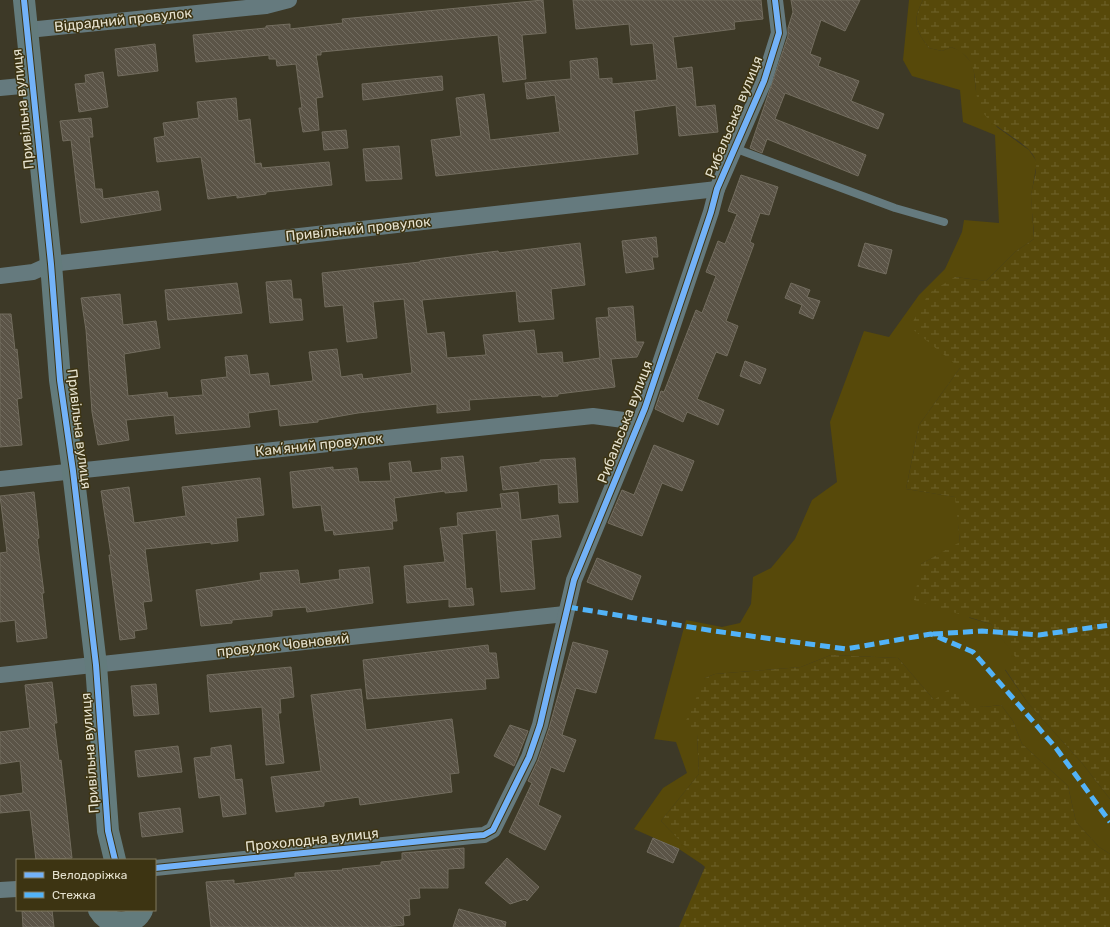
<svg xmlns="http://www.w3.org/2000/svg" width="1110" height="927" viewBox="0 0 1110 927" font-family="Rubik,sans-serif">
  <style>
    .grass { fill: #57490a }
    .wetland { fill: url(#wetland-marsh) }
    .building { fill: url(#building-back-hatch); stroke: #736d5f }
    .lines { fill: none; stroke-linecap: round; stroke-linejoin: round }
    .lane { stroke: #657a7e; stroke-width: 8 }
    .street { stroke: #657a7e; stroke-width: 16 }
    .secondary { stroke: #637b7c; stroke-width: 22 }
    .quiet { stroke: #52b3f8; stroke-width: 5; stroke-dasharray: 10 5; stroke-linecap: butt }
    .cycleway-casing { stroke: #3d3412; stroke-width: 8 }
    .cycleway { stroke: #73b2f8; stroke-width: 6 }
    .labels { text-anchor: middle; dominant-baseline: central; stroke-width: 3; stroke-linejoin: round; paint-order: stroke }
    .street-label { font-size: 14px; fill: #e5e1ce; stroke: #3d3412 }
  </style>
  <defs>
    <pattern id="wetland-marsh" width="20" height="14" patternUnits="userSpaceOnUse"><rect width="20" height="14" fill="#57490a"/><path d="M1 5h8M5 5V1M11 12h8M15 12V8" fill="none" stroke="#6f632c"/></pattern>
    <pattern id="building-back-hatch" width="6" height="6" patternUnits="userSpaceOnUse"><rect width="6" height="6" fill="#5b5447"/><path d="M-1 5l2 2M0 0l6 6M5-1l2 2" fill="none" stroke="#726c60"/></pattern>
  </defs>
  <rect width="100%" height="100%" fill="#3d3927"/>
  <!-- grass -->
  <path class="grass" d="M909 0H923C912 22 915 29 929 48L942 51 951 47 961 51 973 64 976 91 997 127 1029 150 1037 162 1031 196 1034 239 1015 252 986 281 955 277 960 368 919 425 906 489 956 497 960 543 921 564 970 618 991 624 1018 659 1005 670 1028 703 1082 763 1110 799V854L1099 847 1076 822 1068 786 1022 744 1013 721 1001 705 984 707 934 700 898 658 831 655 801 667 715 674 705 678 697 734 699 774 661 821 706 867 679 849 634 829 663 788 687 773 676 742 654 739 686 620 722 627 740 623 751 604 753 577 771 568 795 539 812 500 837 482 830 422 864 331 889 337 919 295 945 269 962 232 964 220 999 223 995 135 963 122 960 90 912 76 903 60Z"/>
  <!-- wetland -->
  <g class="wetland">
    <path d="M923 0H1110V799L1082 763 1028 703 1005 669 1017 659 991 624 914 600 921 564 960 542 955 497 906 489 919 425 960 368 910 327 929 293 955 277 986 281 1015 252 1034 239C1034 225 1031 210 1031 196 1032 186 1037 174 1036 163 1035 145 995 130 984 114 967 88 987 61 951 47L942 51 929 48C915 29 912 22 923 0Z"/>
    <path d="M831 655 898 658 934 700 953 686 966 703 984 707 1001 705 1013 721 1022 744 1068 786 1076 822 1099 847 1110 854V927H679L705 867 661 821 699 774 697 734 685 723 705 678 715 674 801 667Z"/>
  </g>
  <!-- building -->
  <g class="building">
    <path d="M543 0 546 33 522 35 526 79 503 82 498 35 321 52V55H316L323 97 316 98 319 130 303 132 299 108H302L296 64 277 66 276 59H269V55L196 62 193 35 266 28V26L290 24V29L343 23 342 19Z"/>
    <path d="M573 0H761L763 19 734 22 735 29 673 37 677 69 692 67 696 107 715 105 718 132 679 136 676 105 634 111 638 154 436 176 431 140 461 136 456 98 484 94 490 140 560 132 555 95 527 99 525 83 571 79 570 61 597 58 599 79 612 78V84L657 80 653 43 631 45 629 24 576 29Z"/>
    <path d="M791 0H860L845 31 821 20 810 54 821 58 818 66 859 81 851 101 884 114 878 129 785 93 775 119 866 155 858 176 767 139 762 153 750 148 788 36V28L793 12Z"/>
    <path d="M155 44 158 71 118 76 115 49Z"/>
    <path d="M103 72 108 107 79 112 75 84 86 83 85 75Z"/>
    <path d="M442 76 443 90 363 100 362 84Z"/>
    <path d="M236 98 238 121 250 119 255 164 261 163 262 168 329 162 332 185 266 192V194L237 198V195L208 199 201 157 157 162 154 138 165 136 163 123 199 118 197 102Z"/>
    <path d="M91 118 93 137H89L95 189H102L103 199 158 191 161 210 81 223 71 140 63 141 60 121Z"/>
    <path d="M346 130 348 148 324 150 322 132Z"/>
    <path d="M399 146 402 179 366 181 363 149Z"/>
    <path d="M741 175 778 187 769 215 760 213 750 242 754 244 726 321 738 326 727 356 716 352 697 399 724 410 718 425 687 412 683 422 655 409 661 391 664 392 696 310 702 313 716 276 706 272 718 241 725 244 737 214 728 211Z"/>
    <path d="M656 237 658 257H652L654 269 626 273 622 241Z"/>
    <path d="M580 243 585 285 551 289 554 319 519 322 516 291 422 300 427 334 444 332 447 358 486 355 483 335 534 330 537 354 562 352 563 363 600 358 596 318 609 317 608 308 633 306 636 342H644L637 357 611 359 615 387 558 394V396L542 397 541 395 469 400 470 410 437 413V404L358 413 318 420V422L280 426 278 409 248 413 250 427 176 434 174 415 126 420 129 440 98 445 92 412 86 330 81 298 120 294 123 325 156 321 160 348 124 354 128 396 167 392 168 398 203 395 201 380 227 377 225 357 247 355 250 375 268 373 270 386 313 381 309 352 337 349 341 377 362 374 363 379 412 373 404 299 373 302 377 338 347 342 343 305 325 307 322 273 420 262V261L498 251 499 253Z"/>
    <path d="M865 243 892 250 886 274 858 266Z"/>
    <path d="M291 280 293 299H301L303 320 270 323 266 282Z"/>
    <path d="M237 283 242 313 168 320 165 290Z"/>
    <path d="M791 283 810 290 807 297 820 301 813 319 799 313 802 305 785 298Z"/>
    <path d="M0 314H11L15 350 17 349 22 398 17 399 22 445 0 447Z"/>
    <path d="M745 361 766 369 760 384 740 376Z"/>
    <path d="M654 445 694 461 682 491 662 483 642 536 608 523 622 490 634 495Z"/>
    <path d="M463 456 467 491 445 493V491L394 498 397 521H392L393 529 334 535 333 530 325 531 321 505 293 508 290 472 333 467V470L357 468 359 482 391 481 389 463 410 461 412 473 442 470 441 458Z"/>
    <path d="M575 458 578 502 559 503 558 484 503 490 500 467 540 462V460Z"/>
    <path d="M260 478 264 515 236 518 238 541 211 544V542L145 549 152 601 143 602 147 629 134 631 135 638 120 640 109 555H111L101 491 129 487 134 523 186 516 182 487Z"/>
    <path d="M34 492 39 538 37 539 44 593H42L47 638 17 642 15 620 0 622V553L7 552 0 496Z"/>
    <path d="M518 492 521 520 558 515 561 537 531 540 535 589 501 592 496 530 462 534 466 589 472 588 474 605 449 607V599L407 603 404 566 445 562 440 528 458 526 457 513 502 508 500 494Z"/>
    <path d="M597 558 641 576 632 600 587 582Z"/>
    <path d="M369 567 373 603 307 612 306 607 272 610V616L232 620V623L201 626 196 590 261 580 260 573 298 570 300 584 340 579 339 570Z"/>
    <path d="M573 642 608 651 596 693 576 688 562 735 576 740 564 772 551 767 538 805 561 816 545 850 509 832 532 783 528 781 538 760 549 728Z"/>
    <path d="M488 645 489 653H496L499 678 485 679 486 689 367 699 363 660Z"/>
    <path d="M291 667 294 697 280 699 281 713H278L284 763 266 765 262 707 210 712 207 675Z"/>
    <path d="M52 682 57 723H54L59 761 61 760 72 858 36 860 30 810 0 813V796L23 793 20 761 0 764V732L30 728 25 685Z"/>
    <path d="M156 684 159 714 134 716 131 686Z"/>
    <path d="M361 689 366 730 452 719 459 773 450 774 452 792 360 805 359 797 324 802V806L276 812 271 777 321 771 311 695Z"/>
    <path d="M510 725 528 731 514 766 494 756Z"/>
    <path d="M231 745 235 780 242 779 246 814 223 817 220 795 199 798 194 758 211 756V748Z"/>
    <path d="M178 746 182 772 138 777 135 751Z"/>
    <path d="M180 808 183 832 142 837 139 813Z"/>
    <path d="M653 838 679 849 673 863 647 852Z"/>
    <path d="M464 848V868L448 869V888H419L420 898 409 899 410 915 403 916 404 925 384 927H211L206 882 234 880V884L295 877V873L343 870 342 869 381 865V862L402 860V853Z"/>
    <path d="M507 858 539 887 527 901 525 899 510 904 485 883Z"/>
    <path d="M459 909 506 922 505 927H453Z"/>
    <path d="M22 910H52L54 927H23Z"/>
  </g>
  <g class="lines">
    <!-- lane -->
    <path class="lane" d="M734 148 895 208 944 222"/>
    <!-- street -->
    <g class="street">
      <path d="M28 30 266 6 289 0"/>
      <path d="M0 88 32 85"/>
      <path d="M0 276 33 272 51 264 717 189"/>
      <path d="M0 479 593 416 639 422"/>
      <path d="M0 675 565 614"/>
      <path d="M155 868 472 836 484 835 493 830 529 757 540 725 574 580 645 408 711 212 717 189 764 81 779 33 775 0"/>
      <path d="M0 890 17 889"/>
    </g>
    <!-- secondary -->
    <g class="secondary">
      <path d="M24 0 51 264 60 380 73 471 96 665 108 831 115 860"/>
      <path d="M99 910C109 927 134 927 142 910"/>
    </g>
    <!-- quiet -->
    <g class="quiet">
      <path d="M568 607 714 631 846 649 931 634 973 652 1056 748 1110 822"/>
      <path d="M933 634 982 631 1039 635 1110 625"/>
    </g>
    <defs>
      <g id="cycleway">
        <path d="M24 0 51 264 60 380 73 471 96 665 108 831 115 860"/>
        <path d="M155 868 472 836 484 835 493 830 529 757 540 725 574 580 645 408 711 212 717 189 764 81 779 33 775 0"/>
      </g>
    </defs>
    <!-- cycleway casing -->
    <use href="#cycleway" class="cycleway-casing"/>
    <!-- cycleway -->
    <use href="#cycleway" class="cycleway"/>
  </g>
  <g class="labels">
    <!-- street labels -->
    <g class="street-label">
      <text transform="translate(123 20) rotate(-6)">Відрадний провулок</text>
      <text transform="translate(23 109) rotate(-96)">Привільна вулиця</text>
      <text transform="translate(734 117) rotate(-68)">Рибальська вулиця</text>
      <text transform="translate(358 229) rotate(-6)">Привільний провулок</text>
      <text transform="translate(625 422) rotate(-69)">Рибальська вулиця</text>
      <text transform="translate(79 429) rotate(83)">Привільна вулиця</text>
      <text transform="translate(319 445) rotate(-6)">Камʼяний провулок</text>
      <text transform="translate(283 645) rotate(-6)">провулок Човновий</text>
      <text transform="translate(90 753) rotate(-94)">Привільна вулиця</text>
      <text transform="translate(312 840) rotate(-6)">Прохолодна вулиця</text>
    </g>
  </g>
  <!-- legend -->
  <rect x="16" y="859" width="140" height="52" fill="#3d3412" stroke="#80795d"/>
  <rect x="24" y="872" width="20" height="6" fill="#73b2f8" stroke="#80795d"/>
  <text x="52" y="879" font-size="12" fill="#e5e1ce">Велодоріжка</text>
  <rect x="24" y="892" width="20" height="6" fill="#52b3f8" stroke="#80795d"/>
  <text x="52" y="899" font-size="12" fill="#e5e1ce">Стежка</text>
</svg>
